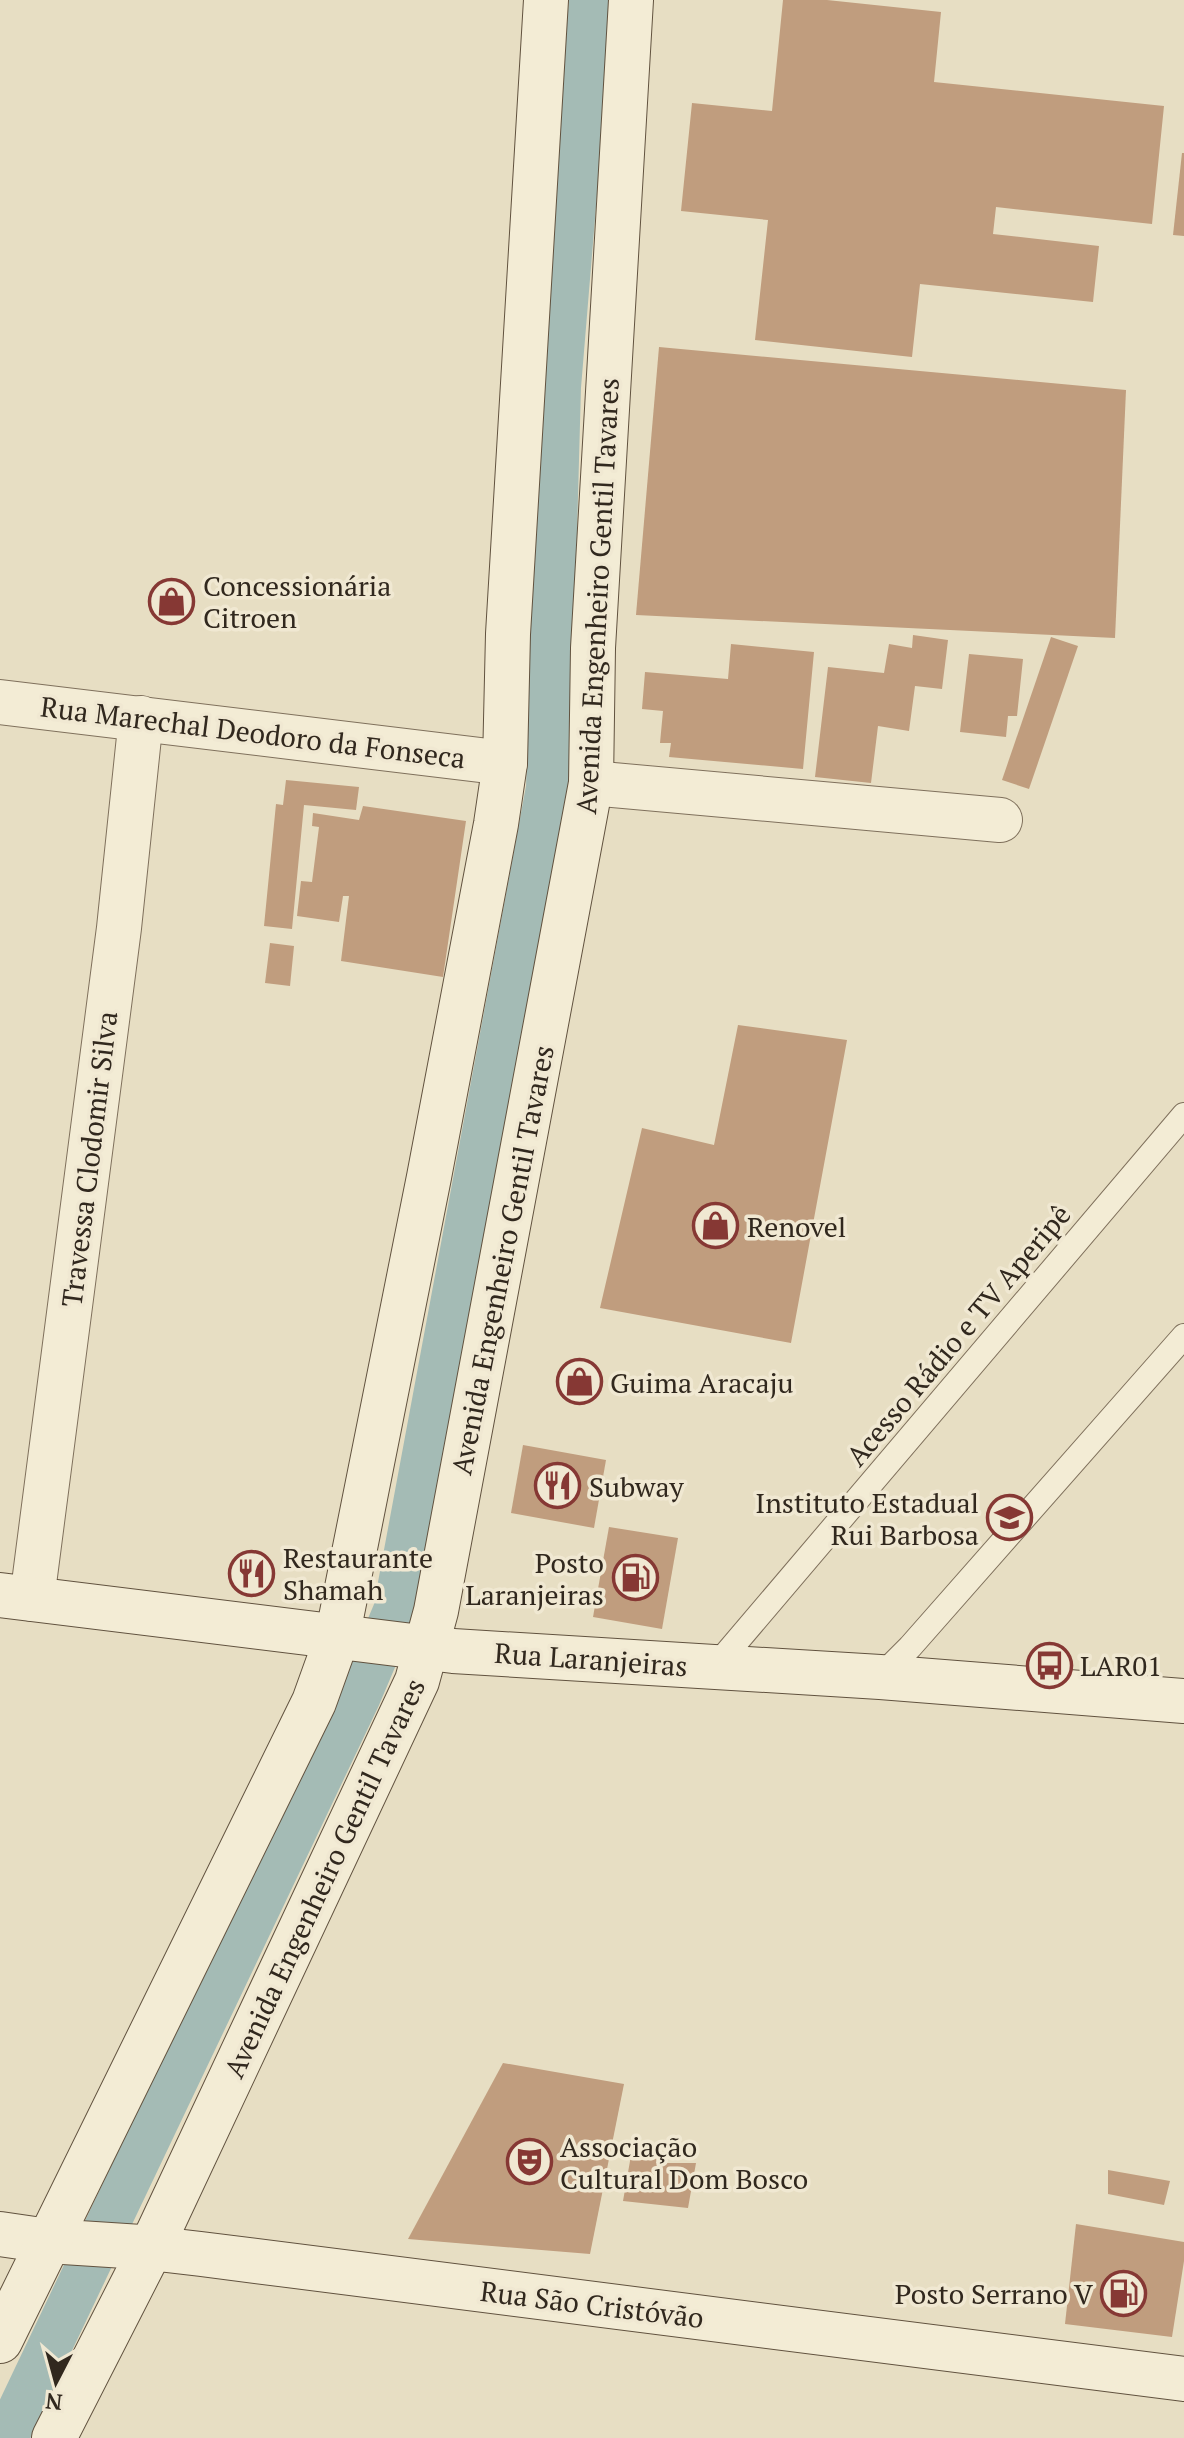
<svg xmlns="http://www.w3.org/2000/svg" width="1184" height="2438" viewBox="0 0 1184 2438" font-family="'PT Serif',serif">
  <style>
    .lines { fill: none; stroke-linecap: round; stroke-linejoin: round }
    .canal { stroke: #a4bbb5; stroke-width: 44 }
    .building { fill: #c09d7e }
    .service-casing { stroke: #7f705c; stroke-width: 26 }
    .minor-casing { stroke: #7f705c; stroke-width: 46 }
    .tertiary-casing { stroke: #7f705c; stroke-width: 46 }
    .secondary-casing { stroke: #61523f; stroke-width: 46 }
    .service { stroke: #f3ecd5; stroke-width: 24 }
    .minor { stroke: #f3ecd5; stroke-width: 44 }
    .tertiary { stroke: #f3ecd5; stroke-width: 44 }
    .secondary { stroke: #f3ecd5; stroke-width: 44 }
    .labels { text-anchor: middle; dominant-baseline: central; stroke-width: 7; stroke-linejoin: round; paint-order: stroke }
    .poi-label { font-size: 28px; fill: #31281e; stroke: #f0e8d2; text-anchor: start }
    .street-label { font-size: 28px; fill: #31281e; stroke: #f0e8d2 }
  </style>
  <rect width="100%" height="100%" fill="#e7dec3"/>
  <g class="lines">
    <!-- canal -->
    <path class="canal" d="M6 2438 359 1696 395 1611 548 788 559 387 591 0"/>
  </g>
  <!-- building -->
  <g class="building">
    <path d="M783 0H827L941 12 934 82 1164 106 1152 224 996 207 993 234 1099 246 1093 302 920 284 912 357 755 340 768 220 681 211 692 103 772 111Z"/>
    <path d="M1182 153H1184V236L1173 235Z"/>
    <path d="M659 347 1126 390 1115 638 636 615Z"/>
    <path d="M913 635 948 640 942 689 915 686 909 731 878 726 871 783 815 777 828 667 884 673 889 644 912 648Z"/>
    <path d="M1051 637 1078 646 1029 789 1002 780Z"/>
    <path d="M731 644 814 652 803 769 669 757 671 743H660L663 711 642 709 645 672 728 679Z"/>
    <path d="M969 654 1023 659 1017 716H1008L1006 737 960 732Z"/>
    <path d="M286 780 359 787 356 810 304 805 292 929 264 926 276 804 283 805Z"/>
    <path d="M363 806 466 821 443 977 341 961 349 896H343L339 922 297 916 301 881 312 882 319 827 312 826 313 813 359 820Z"/>
    <path d="M270 943 294 946 290 986 265 983Z"/>
    <path d="M738 1025 847 1040 791 1343 600 1308 642 1128 714 1145Z"/>
    <path d="M523 1445 606 1460 594 1528 511 1513Z"/>
    <path d="M609 1527 678 1538 662 1629 593 1617Z"/>
    <path d="M503 2063 624 2084 590 2254 408 2239Z"/>
    <path d="M633 2144 659 2149 656 2163H696L688 2208 623 2201Z"/>
    <path d="M1108 2170 1170 2181 1164 2205 1108 2194Z"/>
    <path d="M1076 2224 1184 2242V2261L1172 2337 1065 2324Z"/>
  </g>
  <g class="lines">
    <defs>
      <g id="service">
        <path d="M715 1667 1184 1115"/>
        <path d="M880 1677 910 1647 1184 1336"/>
      </g>
      <g id="minor">
        <path d="M591 783 1000 820"/>
        <path d="M32 1599 119 928 141 718"/>
      </g>
      <path id="tertiary" d="M0 702 505 763"/>
      <g id="secondary">
        <path d="M0 1595 453 1651 880 1677 1184 1701"/>
        <path d="M0 2234 48 2241 141 2247 201 2254 1184 2379"/>
        <path d="M0 2341 314 1702 337 1638 429 1177 496 824 505 763 508 634 546 0"/>
        <path d="M54 2438 151 2248 417 1681 436 1611 591 783 593 648 631 0"/>
      </g>
    </defs>
    <!-- service casing -->
    <use href="#service" class="service-casing"/>
    <!-- minor casing -->
    <use href="#minor" class="minor-casing"/>
    <!-- tertiary casing -->
    <use href="#tertiary" class="tertiary-casing"/>
    <!-- secondary casing -->
    <use href="#secondary" class="secondary-casing"/>
    <!-- service -->
    <use href="#service" class="service"/>
    <!-- minor -->
    <use href="#minor" class="minor"/>
    <!-- tertiary -->
    <use href="#tertiary" class="tertiary"/>
    <!-- secondary -->
    <use href="#secondary" class="secondary"/>
  </g>
  <!-- icons -->
  <defs>
    <symbol id="shop-ring" viewBox="-11 -11 22 22"><circle r="9.5" fill="#f0e8d2" stroke="#863834" stroke-width="1.5"/><path d="M-5-2.5h2.3a2.7 3.5 0 0 1 5.4 0H5L5.5 6h-11ZM-1.5-2.5h3a1.5 2.3 0 0 0-3 0Z" fill="#863834"/></symbol>
    <symbol id="restaurant-ring" viewBox="-11 -11 22 22"><circle r="9.5" fill="#f0e8d2" stroke="#863834" stroke-width="1.5"/><path d="M-5-6h1v4h1v-4h1v4h1v-4h1v5L-1.5 .5V6h-2V.5L-5-1ZM5-6V6H3V1.5H1.5Q1.5-4 5-6Z" fill="#863834"/></symbol>
    <symbol id="school-ring" viewBox="-11 -11 22 22"><circle r="9.5" fill="#f0e8d2" stroke="#863834" stroke-width="1.5"/><path d="M0-5L7-2L0 1L-7-2ZM-4 1L0 2.5L4 1V4Q0 6-4 4Z" fill="#863834"/></symbol>
    <symbol id="fuel-ring" viewBox="-11 -11 22 22"><circle r="9.5" fill="#f0e8d2" stroke="#863834" stroke-width="1.5"/><path d="M-5.5-6h7V0h2V4h1.3V-2.5L3-4.5l.8-.8L6-3V5H2.5V1h-1V6h-7ZM-4.2-4.7v3.2H.2V-4.7Z" fill="#863834"/></symbol>
    <symbol id="bus-ring" viewBox="-11 -11 22 22"><circle r="9.5" fill="#f0e8d2" stroke="#863834" stroke-width="1.5"/><path d="M-5-6H5V4H4V6H2V4H-2V6H-4V4H-5ZM-3.5-4V0h7V-4ZM-3.5 1.2v1.5H-2V1.2ZM2 1.2v1.5H3.5V1.2Z" fill="#863834"/></symbol>
    <symbol id="theatre-ring" viewBox="-11 -11 22 22"><circle r="9.5" fill="#f0e8d2" stroke="#863834" stroke-width="1.5"/><path d="M-5-5.5Q0-4 5-5.5V0Q5 5 0 6Q-5 5-5 0ZM-3.3-2.5H-1v1.5H-3.3ZM1-2.5H3.3v1.5H1ZM-2.8 1Q0 5.5 2.8 1Z" fill="#863834"/></symbol>
  </defs>
  <g fill-rule="evenodd">
    <use href="#shop-ring" x="146" y="576" width="51" height="51"/>
    <use href="#shop-ring" x="690" y="1200" width="51" height="51"/>
    <use href="#shop-ring" x="554" y="1356" width="51" height="51"/>
    <use href="#restaurant-ring" x="532" y="1460" width="51" height="51"/>
    <use href="#school-ring" x="984" y="1492" width="51" height="51"/>
    <use href="#restaurant-ring" x="226" y="1548" width="51" height="51"/>
    <use href="#fuel-ring" x="610" y="1552" width="51" height="51"/>
    <use href="#bus-ring" x="1024" y="1640" width="51" height="51"/>
    <use href="#theatre-ring" x="504" y="2136" width="51" height="51"/>
    <use href="#fuel-ring" x="1098" y="2268" width="51" height="51"/>
  </g>
  <g class="labels">
    <!-- poi labels -->
    <g class="poi-label">
      <text x="203" y="585">Concessionária<tspan x="203" dy="32">Citroen</tspan></text>
      <text x="747" y="1226">Renovel</text>
      <text x="610" y="1382">Guima Aracaju</text>
      <text x="589" y="1486">Subway</text>
      <text x="979" y="1502" text-anchor="end">Instituto Estadual<tspan x="979" dy="32">Rui Barbosa</tspan></text>
      <text x="283" y="1557">Restaurante<tspan x="283" dy="32">Shamah</tspan></text>
      <text x="604" y="1562" text-anchor="end">Posto<tspan x="604" dy="32">Laranjeiras</tspan></text>
      <text x="1080" y="1665">LAR01</text>
      <text x="560" y="2146">Associação<tspan x="560" dy="32">Cultural Dom Bosco</tspan></text>
      <text x="1093" y="2293" text-anchor="end">Posto Serrano V</text>
    </g>
    <!-- street labels -->
    <g class="street-label">
      <text transform="translate(597 596) rotate(-87)">Avenida Engenheiro Gentil Tavares</text>
      <text transform="translate(253 732) rotate(7)">Rua Marechal Deodoro da Fonseca</text>
      <text transform="translate(89 1159) rotate(-83)">Travessa Clodomir Silva</text>
      <text transform="translate(502 1260) rotate(-79)">Avenida Engenheiro Gentil Tavares</text>
      <text transform="translate(958 1335) rotate(-50)">Acesso Rádio e TV Aperipê</text>
      <text transform="translate(591 1659) rotate(4)">Rua Laranjeiras</text>
      <text transform="translate(324 1878) rotate(-65)">Avenida Engenheiro Gentil Tavares</text>
      <text transform="translate(592 2304) rotate(7)">Rua São Cristóvão</text>
    </g>
  </g>
  <!-- north arrow -->
  <g transform="translate(56 2382) rotate(186)" stroke="#f0e8d2" stroke-width="6" paint-order="stroke">
  <path d="M0-6L14 30L0 20L-14 30Z" fill="#31281e"/>
  <text y="-12" font-size="22" font-weight="bold" text-anchor="middle" fill="#31281e">N</text>
  </g>
</svg>
